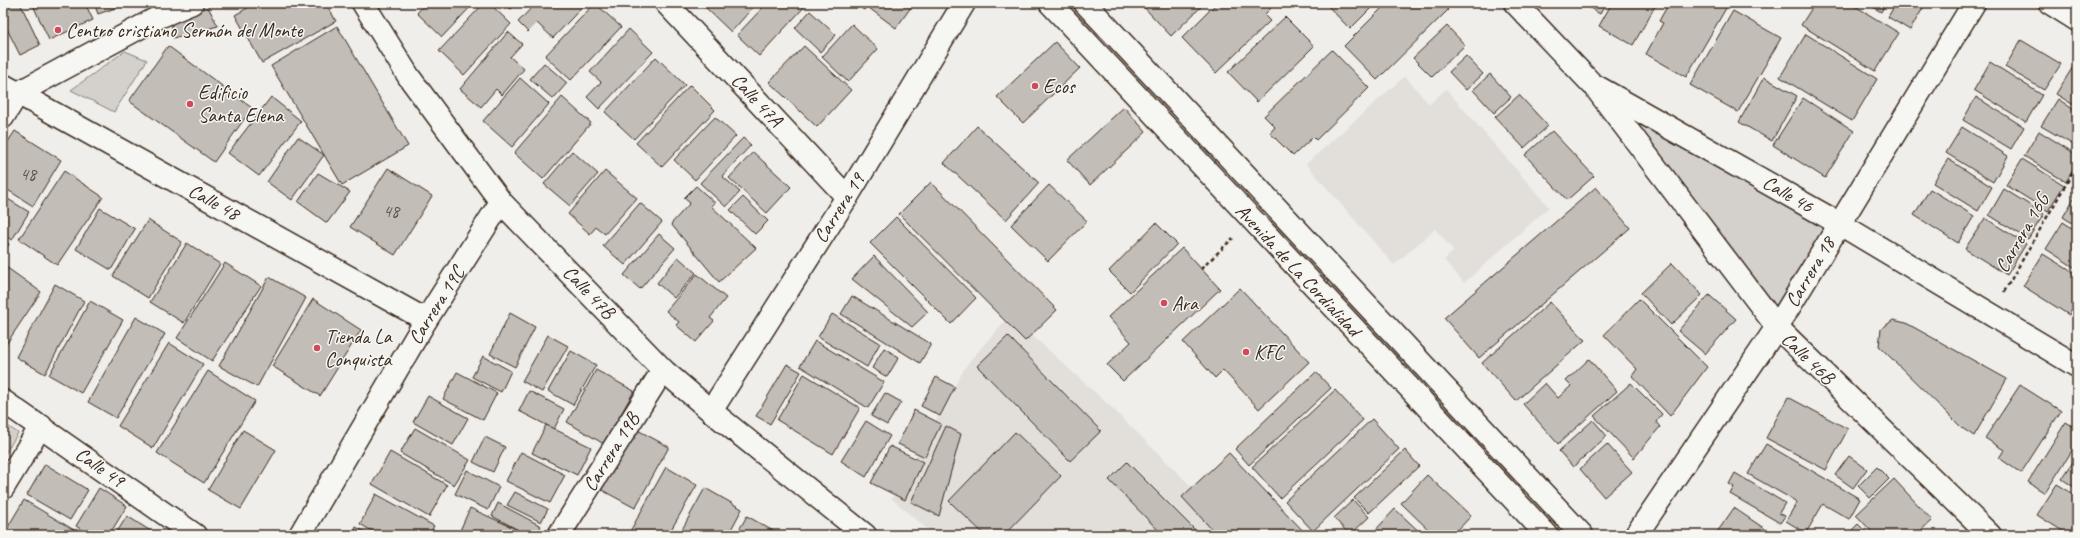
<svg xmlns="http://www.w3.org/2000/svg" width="2080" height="538" viewBox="0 0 2080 538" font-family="Caveat,sans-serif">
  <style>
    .built { fill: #e2dfdb }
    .green { fill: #d4d1cc; stroke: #887e75 }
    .building { fill: #c2bdb7; stroke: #3b2a1e }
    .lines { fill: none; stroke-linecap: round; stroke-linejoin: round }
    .street-casing { stroke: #3b2a1e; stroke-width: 25 }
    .secondary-casing { stroke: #3b2a1e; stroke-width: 25 }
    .path { stroke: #3b2a1e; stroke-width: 2.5; stroke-dasharray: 4 3; stroke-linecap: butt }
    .street { stroke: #f6f6f2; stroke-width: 22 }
    .secondary { stroke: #f6f6f2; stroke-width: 22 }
    .poi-dot { fill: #d1495b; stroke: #f6f6f2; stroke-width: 1.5 }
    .labels { text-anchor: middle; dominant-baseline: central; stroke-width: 3; stroke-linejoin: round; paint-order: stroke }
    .number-label { font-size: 18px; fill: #5d4f44 }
    .poi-label { font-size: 20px; fill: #3b2a1e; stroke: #f6f6f2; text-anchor: start }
    .street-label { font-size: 20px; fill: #3b2a1e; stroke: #f6f6f2 }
  </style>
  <rect width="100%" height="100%" fill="#efeeea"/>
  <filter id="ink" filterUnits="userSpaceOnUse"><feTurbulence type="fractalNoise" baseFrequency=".025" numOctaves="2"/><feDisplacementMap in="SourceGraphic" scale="8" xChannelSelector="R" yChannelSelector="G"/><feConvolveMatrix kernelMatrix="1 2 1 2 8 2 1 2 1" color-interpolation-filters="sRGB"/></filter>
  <g filter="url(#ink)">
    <!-- built -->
    <g class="built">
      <path d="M1405 76 1429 104 1446 89 1549 207 1464 283 1444 260 1454 251 1435 229 1394 265 1306 164Z"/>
      <path d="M1010 315 1110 406 1189 484 1237 535H934L892 499 967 364Z"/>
    </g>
    <!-- green -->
    <g class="green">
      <path d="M125 51 147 60 114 112 71 90Z"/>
      <path d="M1610 97 1831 226 1778 317Z"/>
      <path d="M3 423 18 433 3 457Z"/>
    </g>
    <!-- building -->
    <g class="building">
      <path d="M3 3H20L40 45 20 55 3 21Z"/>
      <path d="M32 3H85L93 20 49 40Z"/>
      <path d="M94 3H130L98 14Z"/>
      <path d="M256 3H326L336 21 262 63 235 15Z"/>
      <path d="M426 3H474L442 37 417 13Z"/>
      <path d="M484 3H489L511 24 464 75 439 51Z"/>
      <path d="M504 3H517L511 9Z"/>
      <path d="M536 3H586L553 38 537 23 528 32 518 22Z"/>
      <path d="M595 3 621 27 571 80 545 56Z"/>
      <path d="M706 3H757L731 32 704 6Z"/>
      <path d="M767 3H808L759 56 737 35Z"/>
      <path d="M853 3H869L864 10Z"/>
      <path d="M873 3H914L896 28 869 8Z"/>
      <path d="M1140 3H1205L1171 36Z"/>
      <path d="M1217 3H1271L1274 5 1264 15 1270 21 1216 73 1182 38Z"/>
      <path d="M1325 3H1376L1350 29Z"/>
      <path d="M1387 3H1441L1448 10 1377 80 1344 46Z"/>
      <path d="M1582 3H1606L1600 14Z"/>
      <path d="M1612 3H1657L1633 45 1599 26Z"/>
      <path d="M1669 3H1729L1686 77 1646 54 1663 23 1659 21Z"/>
      <path d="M1815 3H1850L1899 33 1875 71 1801 25Z"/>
      <path d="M1866 3H1886L1881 12Z"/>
      <path d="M1896 3H1926L1910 30 1888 17Z"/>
      <path d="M208 7 218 26 173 38 171 18Z"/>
      <path d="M810 11 836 35 820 52 795 28Z"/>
      <path d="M1733 11 1781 38 1738 112 1690 85Z"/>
      <path d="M1285 17 1314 46 1257 102 1228 72Z"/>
      <path d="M852 24 878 49 848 82 822 57Z"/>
      <path d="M337 26 408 146 342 185 271 66Z"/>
      <path d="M1447 26 1465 45 1432 77 1413 58Z"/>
      <path d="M629 29 653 52 599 109 587 97 601 82 590 72Z"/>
      <path d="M508 32 522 44 510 57 524 69 502 95 496 89 481 107 460 89Z"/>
      <path d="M1806 34 1877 79 1852 121 1780 77Z"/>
      <path d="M2021 40 2061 64 2044 90 2005 67Z"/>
      <path d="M1055 42 1080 68 1023 123 997 97Z"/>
      <path d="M168 46 252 108 214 162 129 101Z"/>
      <path d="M804 46 851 90 817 127 769 82Z"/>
      <path d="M1332 50 1369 88 1316 140 1313 137 1293 156 1270 133 1275 127 1264 116Z"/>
      <path d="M1466 56 1483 74 1466 90 1449 72Z"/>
      <path d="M656 57 685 85 634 139 605 112Z"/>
      <path d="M1990 62 2042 95 2026 122 1974 90Z"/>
      <path d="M2076 62 2077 63V107L2056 94Z"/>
      <path d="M544 63 567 83 553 99 530 79Z"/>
      <path d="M1490 74 1511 97 1494 113 1473 90Z"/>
      <path d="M1764 77 1797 96 1772 141 1739 122Z"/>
      <path d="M520 78 549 104 512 147 483 121Z"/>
      <path d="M690 85 715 110 662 167 636 143Z"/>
      <path d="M1519 95 1548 126 1524 148 1495 117Z"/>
      <path d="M271 97 301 121 259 176 228 153Z"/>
      <path d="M562 97 591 123 543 179 514 153Z"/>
      <path d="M1976 97 2024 127 2011 149 1963 120Z"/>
      <path d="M1803 98 1854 131 1825 178 1773 145Z"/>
      <path d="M2058 99 2077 112V147L2041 126Z"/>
      <path d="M1124 107 1146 132 1090 185 1067 160Z"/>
      <path d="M715 117 736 136 695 180 674 160Z"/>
      <path d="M977 126 1039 183 1006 220 944 163Z"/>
      <path d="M1962 127 2008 156 1993 182 1946 153Z"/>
      <path d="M15 131 61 160 33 206 3 187V149Z"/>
      <path d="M1552 131 1594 176 1567 200 1525 155Z"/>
      <path d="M2039 131 2077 155V163L2066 182 2024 156Z"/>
      <path d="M298 137 324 155 292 200 267 182Z"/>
      <path d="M743 138 751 145 722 176 740 192 726 207 700 183Z"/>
      <path d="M572 151 598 174 570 206 544 184Z"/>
      <path d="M753 152 791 187 767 213 729 178Z"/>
      <path d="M1948 159 1992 187 1978 211 1933 183Z"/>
      <path d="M2022 159 2064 185 2048 211 2006 185Z"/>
      <path d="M388 168 432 196 395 255 350 227Z"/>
      <path d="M64 171 103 197 57 265 19 239Z"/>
      <path d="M605 171 637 198 605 234 596 227 590 234 568 214Z"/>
      <path d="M318 173 350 192 327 223 298 202Z"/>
      <path d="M931 182 1057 310 1025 341 899 214Z"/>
      <path d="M1049 185 1087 221 1048 261 1011 225Z"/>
      <path d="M696 186 715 203 711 206 756 248 719 282 671 224 690 203 684 198Z"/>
      <path d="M1596 187 1630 228 1479 358 1444 318Z"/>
      <path d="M1930 189 1974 216 1958 243 1914 215Z"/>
      <path d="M2004 189 2044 214 2028 239 1989 215Z"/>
      <path d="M2077 193V226L2063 217Z"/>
      <path d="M3 196 29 212 12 240 3 235Z"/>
      <path d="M743 197 768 221 755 234 730 210Z"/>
      <path d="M640 203 662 222 625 265 603 246Z"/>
      <path d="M100 208 135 229 111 270 76 249Z"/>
      <path d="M896 217 976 298 951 324 870 243Z"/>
      <path d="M1985 218 2026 244 2007 275 1965 249Z"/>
      <path d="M148 220 182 242 148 298 113 276Z"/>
      <path d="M2063 222 2077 231V269L2046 249Z"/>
      <path d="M1156 223 1177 244 1130 292 1109 271Z"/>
      <path d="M659 234 675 248 640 289 624 275Z"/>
      <path d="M3 240 9 244 3 254Z"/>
      <path d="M187 243 220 264 184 323 150 302Z"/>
      <path d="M1182 248 1220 289 1123 381 1107 365 1131 342 1108 317Z"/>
      <path d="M2043 254 2077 275V301L2069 315 2023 286Z"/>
      <path d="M874 256 928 312 912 327 852 279Z"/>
      <path d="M678 257 696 273 674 298 657 283Z"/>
      <path d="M225 263 261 286 212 361 177 338Z"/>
      <path d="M1672 263 1702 295 1671 325 1641 293Z"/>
      <path d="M6 267 41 292 3 349V271Z"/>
      <path d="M697 274 726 298 710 318 714 321 696 342 676 325 679 322 666 311Z"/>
      <path d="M269 277 306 298 257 387 219 366Z"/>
      <path d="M55 284 84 301 45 374 16 357Z"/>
      <path d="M1240 288 1309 362 1259 409 1223 370 1215 378 1183 342Z"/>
      <path d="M1709 295 1736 319 1705 354 1678 331Z"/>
      <path d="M852 296 931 344 920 363 841 314Z"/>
      <path d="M313 299 361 330 320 396 272 366Z"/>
      <path d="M1639 299 1707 367 1670 416 1632 376 1637 369 1604 335Z"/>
      <path d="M90 301 123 320 81 393 49 375Z"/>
      <path d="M1550 302 1585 340 1516 401 1482 363Z"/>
      <path d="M510 313 535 327 515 367 490 354Z"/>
      <path d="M832 314 880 343 867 367 818 337Z"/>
      <path d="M136 317 165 334 116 418 88 402Z"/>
      <path d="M1893 320 1906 323 2007 379 1974 436 1962 428 1879 346 1881 329Z"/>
      <path d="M548 335 568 346 542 392 522 381Z"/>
      <path d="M1008 336 1101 431 1070 461 977 366Z"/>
      <path d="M815 341 884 382 868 408 800 366Z"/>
      <path d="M169 343 203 364 153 448 118 426Z"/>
      <path d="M884 348 899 357 887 377 872 368Z"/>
      <path d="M571 351 596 365 573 405 548 391Z"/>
      <path d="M483 356 511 371 501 392 472 377Z"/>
      <path d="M1589 359 1617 391 1558 444 1523 404 1545 383 1558 398 1571 386 1566 381Z"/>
      <path d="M787 364 801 372 770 424 756 416Z"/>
      <path d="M596 370 634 391 604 444 567 422Z"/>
      <path d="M208 371 255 401 204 483 157 453Z"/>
      <path d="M457 372 497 393 483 420 443 399Z"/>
      <path d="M1316 372 1331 388 1249 465 1235 449Z"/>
      <path d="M804 374 860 408 833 454 777 420Z"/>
      <path d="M936 377 955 387 940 416 921 406Z"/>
      <path d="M1631 383 1662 414 1656 422 1660 427 1634 458 1594 416Z"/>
      <path d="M2020 385 2061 411 2021 473 1999 458 2004 450 1985 438Z"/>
      <path d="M1335 390 1363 420 1280 498 1252 467Z"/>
      <path d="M529 391 564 409 554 429 519 411Z"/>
      <path d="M885 393 901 402 887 425 871 416Z"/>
      <path d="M428 396 468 418 453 445 413 422Z"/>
      <path d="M1788 397 1848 429 1826 470 1766 438Z"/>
      <path d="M914 410 941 424 925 457 898 444Z"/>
      <path d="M1372 419 1399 449 1313 531 1285 501Z"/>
      <path d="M1593 420 1607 436 1573 467 1559 451Z"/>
      <path d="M866 421 890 436 866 477 841 461Z"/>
      <path d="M2066 422 2077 429V443L2045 493 2028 482Z"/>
      <path d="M546 425 591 447 577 475 532 453Z"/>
      <path d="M946 426 961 434 939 516 911 502Z"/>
      <path d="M632 427 669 447 635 508 598 488Z"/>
      <path d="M415 428 470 460 454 485 400 453Z"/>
      <path d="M243 430 276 450 241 509 208 490Z"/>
      <path d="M1015 432 1061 476 1004 535H985L949 501Z"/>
      <path d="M485 437 505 447 493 472 473 462Z"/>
      <path d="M1607 444 1632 472 1604 497 1580 469Z"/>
      <path d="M1766 444 1860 499 1849 519 1823 504 1806 533 1786 521 1797 502 1748 474Z"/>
      <path d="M890 446 923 462 905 500 871 483Z"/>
      <path d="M1405 450 1419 466 1369 513 1354 498Z"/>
      <path d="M390 452 447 485 429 517 372 484Z"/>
      <path d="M521 452 565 475 550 503 506 481Z"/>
      <path d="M1229 453 1307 535H1217L1182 497Z"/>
      <path d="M1849 456 1867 469 1853 488 1835 475Z"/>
      <path d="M2077 456V489L2062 479Z"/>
      <path d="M1127 462 1200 535H1163L1109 480Z"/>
      <path d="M45 464 88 490 70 520 27 495Z"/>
      <path d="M666 467 697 485 668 535H628Z"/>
      <path d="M1877 467 1889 479 1870 498 1858 486Z"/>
      <path d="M467 470 499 487 488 510 455 494Z"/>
      <path d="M1735 473 1785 503 1779 513 1785 516 1780 523 1730 494 1734 487 1729 484Z"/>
      <path d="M1427 475 1471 516 1456 532 1460 535H1434L1401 503Z"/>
      <path d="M1894 479 1932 520 1916 535H1875L1856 515Z"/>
      <path d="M2057 484 2077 496V529L2073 535H2069L2037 515Z"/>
      <path d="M99 488 127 506 109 535H90L76 526Z"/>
      <path d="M705 488 742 509 728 535H679Z"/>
      <path d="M515 492 548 509 541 522 507 505Z"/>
      <path d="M376 494 434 526 429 535H379L360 524Z"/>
      <path d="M24 500 79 533V535H3Z"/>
      <path d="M1353 500 1369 517 1350 535 1334 518Z"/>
      <path d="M498 503 541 526 536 535H528L492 516Z"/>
      <path d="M470 508 518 530 516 535H458Z"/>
      <path d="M1734 508 1774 535H1715Z"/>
      <path d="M1395 509 1423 535H1371Z"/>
      <path d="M127 516 157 535H115Z"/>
      <path d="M747 516 780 535H736Z"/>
      <path d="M1858 524 1869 535H1847Z"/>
      <path d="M356 527 371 535H352Z"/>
      <path d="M1794 530 1802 535H1791Z"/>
    </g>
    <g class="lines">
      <defs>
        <g id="street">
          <path d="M363 3 409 77 501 202 663 370 711 411 865 535"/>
          <path d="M666 3 847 197"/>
          <path d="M1515 3 1592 84 1840 224 2077 366"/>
          <path d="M2050 3 2077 20"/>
          <path d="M3 85 426 320"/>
          <path d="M1598 91 1777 327 1990 535"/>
          <path d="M3 117 18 93 161 16 192 3"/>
          <path d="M3 401 195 535"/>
          <path d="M711 411 847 197 964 3"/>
          <path d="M3 488 41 426"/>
          <path id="s1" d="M300 535 426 320 501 202"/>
          <path d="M559 535 663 370"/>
        </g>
        <g id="secondary">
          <path d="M1050 3 1547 535"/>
          <path d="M1085 3 1582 535"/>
          <path d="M1636 535 1777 327 1974 3"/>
        </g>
      </defs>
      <!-- street casing -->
      <use href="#street" class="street-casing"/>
      <!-- secondary casing -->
      <use href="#secondary" class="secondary-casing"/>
      <!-- path -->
      <g class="path">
        <path d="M1201 269 1233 238"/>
        <path d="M2004 292 2077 165"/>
      </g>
      <!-- street -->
      <use href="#street" class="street"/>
      <!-- secondary -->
      <use href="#secondary" class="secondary"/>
    </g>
  </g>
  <!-- markers -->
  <g class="poi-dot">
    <circle cx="58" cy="30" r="4"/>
    <circle cx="1035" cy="86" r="4"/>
    <circle cx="190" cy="104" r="4"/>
    <circle cx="1164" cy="303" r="4"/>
    <circle cx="317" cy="348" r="4"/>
    <circle cx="1246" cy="352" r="4"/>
  </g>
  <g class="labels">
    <!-- number labels -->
    <g class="number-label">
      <text x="28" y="174">48</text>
      <text x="391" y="211">48</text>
    </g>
    <!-- poi labels -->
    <g class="poi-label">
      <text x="66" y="30">Centro cristiano Sermón del Monte</text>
      <text x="1043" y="86">Ecos</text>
      <text x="198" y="92">Edificio<tspan x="198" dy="23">Santa Elena</tspan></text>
      <text x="1172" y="303">Ara</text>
      <text x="325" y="336">Tienda La<tspan x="325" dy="23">Conquista</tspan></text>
      <text x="1254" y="352">KFC</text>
    </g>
    <!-- street labels -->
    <g class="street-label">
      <text transform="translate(757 100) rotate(47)">Calle 47A</text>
      <text transform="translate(1788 194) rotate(30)">Calle 46</text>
      <text transform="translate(214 202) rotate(29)">Calle 48</text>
      <text transform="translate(839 208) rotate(-58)">Carrera 19</text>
      <text transform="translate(2022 233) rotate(-60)">Carrera 16G</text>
      <text transform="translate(1298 270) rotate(47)">Avenida de La Cordialidad</text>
      <text transform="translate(1810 272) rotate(-59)">Carrera 18</text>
      <text transform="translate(589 292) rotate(46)">Calle 47B</text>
      <text stroke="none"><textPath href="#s1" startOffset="267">Carrera 19C</textPath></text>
      <text transform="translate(1808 358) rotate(44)">Calle 46B</text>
      <text transform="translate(611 452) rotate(-58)">Carrera 19B</text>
      <text transform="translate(100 467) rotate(35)">Calle 49</text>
    </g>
  </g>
  <!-- margin -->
  <rect width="2080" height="538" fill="none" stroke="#f6f6f2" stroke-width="16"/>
  <rect x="8" y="8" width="2064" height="522" fill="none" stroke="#3b2a1e" stroke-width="1.5" filter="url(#ink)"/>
</svg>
